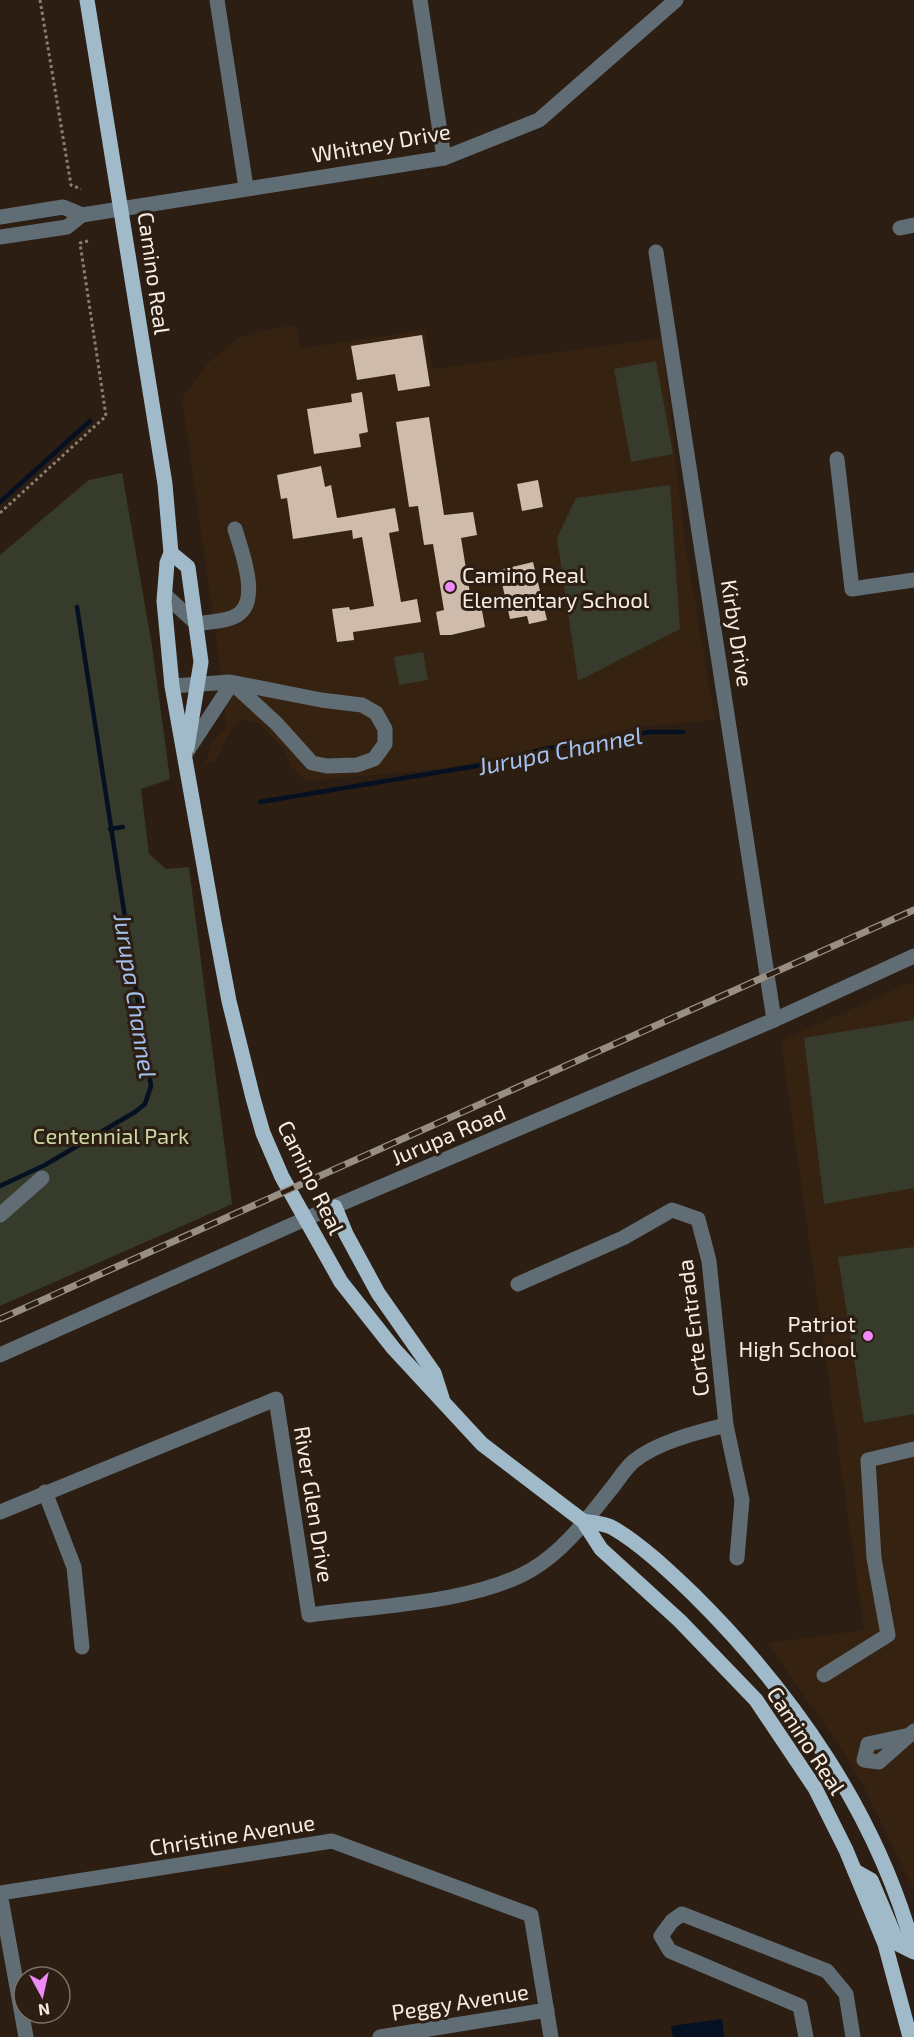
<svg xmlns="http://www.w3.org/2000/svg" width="914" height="2037" viewBox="0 0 914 2037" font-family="'Exo 2',sans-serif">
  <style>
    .built { fill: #362211 }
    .green { fill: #373b2b }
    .water { fill: #051022 }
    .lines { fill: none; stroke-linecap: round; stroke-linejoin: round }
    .stream { stroke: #051022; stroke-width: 4.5 }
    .building { fill: #cebbab }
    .path { stroke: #8a7e73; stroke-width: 3; stroke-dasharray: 3 3; stroke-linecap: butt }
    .minor { stroke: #616d75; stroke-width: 15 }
    .major { stroke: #a0baca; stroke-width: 15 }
    .rail-casing { stroke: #998e84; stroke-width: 7 }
    .rail { stroke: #2c1e12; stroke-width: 4.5; stroke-dasharray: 14; stroke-linecap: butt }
    .poi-dot { fill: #ee8bf8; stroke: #2c1e12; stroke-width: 2 }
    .labels { text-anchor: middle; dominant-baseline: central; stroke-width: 6; stroke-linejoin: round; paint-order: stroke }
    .street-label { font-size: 22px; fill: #f7ede5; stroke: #2c1e12 }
    .poi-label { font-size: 22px; fill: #f7ede5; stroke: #2c1e12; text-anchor: start }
    .park-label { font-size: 22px; fill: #cad7a2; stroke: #2c1e12 }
    .water-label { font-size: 24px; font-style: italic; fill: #a4c0ee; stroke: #2c1e12 }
  </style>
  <rect width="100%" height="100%" fill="#2c1e12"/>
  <!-- built -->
  <g class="built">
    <path d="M296 325 301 348 425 330 432 369 662 338 685 542 715 720 636 727 526 755 439 769 306 781 291 767 284 750 259 723 240 720 231 729 215 762 205 764 212 743 226 728 219 659 182 398 208 363 237 339 258 331Z"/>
    <path d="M914 981V1890L864 1787 841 1748 767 1643 864 1630 781 1041Z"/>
  </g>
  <!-- green -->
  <g class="green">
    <path d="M656 361 673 454 631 462 614 369Z"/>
    <path d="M122 473 152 646 170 779 141 789 149 854 166 869 189 867 232 1204 0 1306V555L89 480Z"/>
    <path d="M670 485 680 629 578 681 557 538 576 498Z"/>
    <path d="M423 652 428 680 399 685 394 657Z"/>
    <path d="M914 1020V1188L824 1204 804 1038Z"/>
    <path d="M914 1247V1414L864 1423 838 1257Z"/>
  </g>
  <!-- water -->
  <path class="water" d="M722 2019 724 2037H673L671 2026Z"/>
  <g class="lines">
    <!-- stream -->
    <g class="stream">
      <path d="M0 502 90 421"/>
      <path d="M260 802 488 764 544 749 650 732H683"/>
      <path d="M110 829 123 827"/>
      <path d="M0 1186 45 1165 135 1112 145 1104 151 1086 77 607"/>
    </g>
  </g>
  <!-- building -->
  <g class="building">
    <path d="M422 335 430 386 398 391 395 374 357 380 351 346Z"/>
    <path d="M362 392 368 432 359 434 361 447 314 454 307 409 352 402 351 394Z"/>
    <path d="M429 417 444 515 473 512 477 535 461 538 472 606 481 605 485 627 451 635H440L436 612 444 610 433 544 424 545 418 506 409 507 396 422Z"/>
    <path d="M321 466 325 487 331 485 337 518 395 508 399 531 389 533 401 602 417 599 421 622 353 632 354 640 337 642 332 609 349 607 350 610 374 606 362 537 353 539 352 530 293 539 287 498 281 499 277 475Z"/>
    <path d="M538 480 543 507 522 511 517 484Z"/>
    <path d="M533 562 547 620 529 624 527 616 510 619 499 570Z"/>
  </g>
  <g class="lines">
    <!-- path -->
    <g class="path">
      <path d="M40 0 71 185 81 189"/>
      <path d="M0 513 106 416 80 243 88 241"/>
    </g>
    <!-- minor -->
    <g class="minor">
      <path d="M217 0 246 187"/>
      <path d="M420 0 444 158"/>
      <path d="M0 217 63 207 82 215"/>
      <path d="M900 228 914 225"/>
      <path d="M0 237 67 227 82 215 444 158 539 120 676 0"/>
      <path d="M656 252 774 1020"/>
      <path d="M837 459 852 589 914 580"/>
      <path d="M165 595 197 624C210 621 233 622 242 611 258 594 241 549 235 529"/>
      <path d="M172 686 230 682 321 700 362 705 376 713 385 729V744L374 759 357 765 327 766 312 763 276 723 232 683"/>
      <path d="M186 753 232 683"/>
      <path d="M0 1215 42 1178"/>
      <path d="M518 1284 623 1238 672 1210 698 1219 709 1261 726 1425 742 1500 737 1558"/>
      <path d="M0 1355 305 1219 774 1020 914 956"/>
      <path d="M45 1492 74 1567 82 1647"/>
      <path d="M0 1512 276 1399 309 1615C374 1606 475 1603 531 1570 563 1552 588 1518 611 1489 618 1481 625 1468 634 1461 657 1442 698 1432 726 1425"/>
      <path d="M824 1675 888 1635 874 1558 868 1460 914 1449"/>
      <path d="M905 1736 868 1744 864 1760 879 1762 914 1731"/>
      <path d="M26 2037 0 1893 332 1841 531 1915 551 2037"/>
      <path d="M380 2037 547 2010"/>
      <path d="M806 2037 800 2006 670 1951 661 1936 672 1921 682 1914 827 1971 846 1994 853 2037"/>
    </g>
    <!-- major -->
    <g class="major">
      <path d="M87 0 165 484 171 553 167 563 164 601 172 686 214 922 229 1001 253 1098 263 1133 282 1177 341 1282 394 1349 482 1444 583 1521 601 1549 680 1621 756 1700 815 1788 846 1850 885 1944 910 2037"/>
      <path d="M171 553 188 567 201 662 187 748"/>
      <path d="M335 1207 346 1234 378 1293 434 1373 442 1398"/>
      <path d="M583 1521C592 1523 605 1523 613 1528 641 1544 671 1573 694 1595 793 1693 877 1814 914 1950"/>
      <path d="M855 1871 871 1880 898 1944 914 1952"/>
    </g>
    <defs>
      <path id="rail" d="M0 1319 914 910"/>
    </defs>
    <!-- rail casing -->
    <use href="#rail" class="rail-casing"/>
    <!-- rail -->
    <use href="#rail" class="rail"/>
  </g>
  <!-- markers -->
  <g class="poi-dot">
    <circle cx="450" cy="587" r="6"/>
    <circle cx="868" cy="1336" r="6"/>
  </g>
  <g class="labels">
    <!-- street labels -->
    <g class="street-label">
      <text transform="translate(381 142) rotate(-10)">Whitney Drive</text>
      <text transform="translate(155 273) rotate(82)">Camino Real</text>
      <text transform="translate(738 633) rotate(81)">Kirby Drive</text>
      <text transform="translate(448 1134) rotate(-23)">Jurupa Road</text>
      <text transform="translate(312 1177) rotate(64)">Camino Real</text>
      <text transform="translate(692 1328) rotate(-97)">Corte Entrada</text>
      <text transform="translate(315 1504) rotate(81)">River Glen Drive</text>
      <text transform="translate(807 1740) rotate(57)">Camino Real</text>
      <text transform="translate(232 1834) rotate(-9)">Christine Avenue</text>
      <text transform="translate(460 2001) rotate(-9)">Peggy Avenue</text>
    </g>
    <!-- poi labels -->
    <g class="poi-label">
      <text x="462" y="574">Camino Real<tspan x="462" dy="25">Elementary School</tspan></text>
      <text x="856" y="1323" text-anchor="end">Patriot<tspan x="856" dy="25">High School</tspan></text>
    </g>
    <!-- park labels -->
    <g class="park-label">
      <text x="111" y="1135">Centennial Park</text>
    </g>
    <!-- water labels -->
    <g class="water-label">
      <text transform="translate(560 750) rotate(-11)">Jurupa Channel</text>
      <text transform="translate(136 996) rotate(81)">Jurupa Channel</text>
    </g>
  </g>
  <!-- north arrow -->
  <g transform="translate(42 1995) rotate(172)"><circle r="28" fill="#2c1e12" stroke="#7d7166" stroke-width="1.5"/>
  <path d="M0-4.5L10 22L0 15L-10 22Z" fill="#ee8bf8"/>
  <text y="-9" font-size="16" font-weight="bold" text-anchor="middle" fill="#f7ede5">N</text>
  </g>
</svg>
